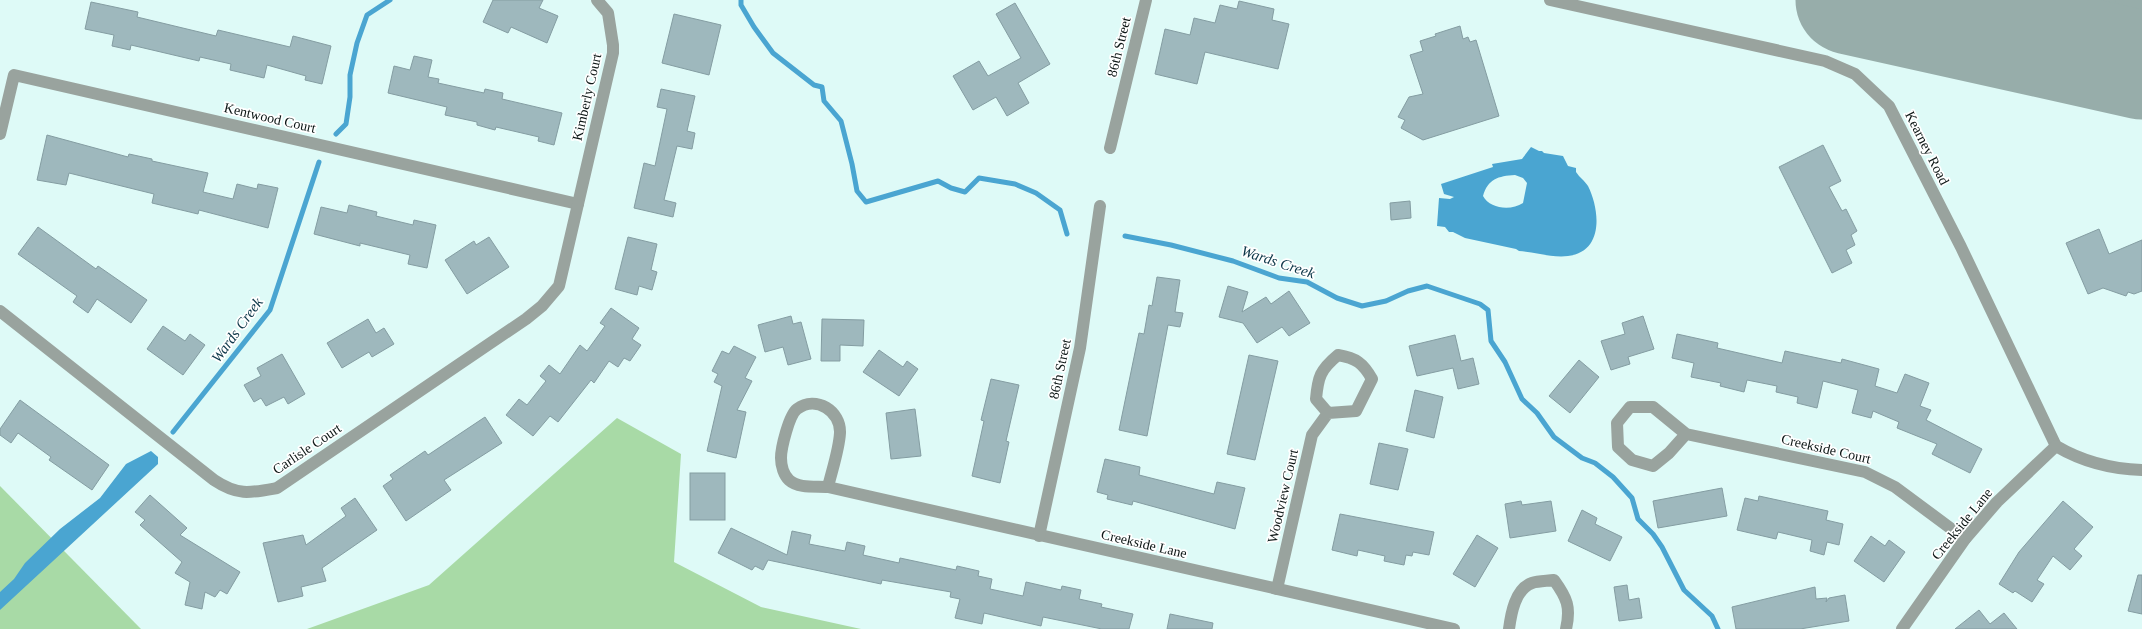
<svg xmlns="http://www.w3.org/2000/svg" width="2142" height="629" viewBox="0 0 2142 629" font-family="'Times New Roman',serif">
  <style>
    .green { fill: #a8daa6 }
    .water { fill: #4aa5d1; fill-rule: evenodd }
    .lines { fill: none; stroke-linecap: round; stroke-linejoin: round }
    .stream { stroke: #4aa5d1; stroke-width: 5 }
    .taxiway { stroke: #97adaa; stroke-width: 44 }
    .runway { stroke: #97adaa; stroke-width: 109 }
    .building { fill: #9eb8bd; stroke: #849da2 }
    .minor { stroke: #99a39e; stroke-width: 12 }
    .labels { text-anchor: middle; dominant-baseline: central; stroke-width: 3.5; stroke-linejoin: round; paint-order: stroke }
    .street-label { font-size: 14px; fill: #0b1514; stroke: #fff }
    .water-label { font-size: 15px; font-style: italic; fill: #0c3648; stroke: #fff }
  </style>
  <rect width="100%" height="100%" fill="#defaf7"/>
  <!-- green -->
  <g class="green">
    <path d="M617 418 681 454 674 562 761 607 861 629H307L429 585Z"/>
    <path d="M0 486 141 629H0Z"/>
  </g>
  <!-- water -->
  <g class="water">
    <path d="M1531 147 1539 151H1542L1544 153 1563 156 1568 166 1576 168V172C1580 178 1584 180 1588 186 1600 210 1604 252 1568 256 1552 258 1535 252 1519 251L1516 249 1465 238 1453 232H1449L1445 227 1437 226 1439 198 1450 199 1454 197 1444 194 1441 184 1493 167 1492 164 1522 159ZM1515 175 1523 178 1527 183 1523 203C1511 211 1490 209 1483 196 1488 179 1498 176 1515 175Z"/>
    <path d="M151 451 158 457V464L0 610V592L14 579 25 563 60 529 100 498 126 464Z"/>
  </g>
  <g class="lines">
    <!-- stream -->
    <g class="stream">
      <path d="M741 0V5L754 27 773 53 814 85 822 87 824 101 841 121 852 164 857 191 866 202 938 181 951 188 965 192 979 178 1015 184 1036 193 1060 210 1067 234"/>
      <path d="M336 134 346 124 350 97V75L357 43 367 15 390 0"/>
      <path d="M1125 236 1171 245 1233 261 1279 278 1307 282 1337 298 1362 306 1386 301 1408 291 1427 286 1480 304 1488 310 1491 341 1505 362 1522 399 1537 413 1554 437 1582 458 1595 463 1613 477 1632 498 1638 519 1653 534 1662 547 1684 590 1712 616 1718 629"/>
      <path d="M173 432 270 310 319 162"/>
    </g>
    <!-- taxiway -->
    <g class="taxiway">
      <path d="M2071 0 2142 16"/>
      <path d="M2082 52 2094 0"/>
    </g>
    <!-- runway -->
    <path class="runway" d="M1850 0 2142 65"/>
  </g>
  <!-- building -->
  <g class="building">
    <path d="M493 0H543L539 8 558 16 547 43 511 27 508 33 483 22Z"/>
    <path d="M1239 1 1274 9 1272 20 1289 24 1278 69 1205 52 1197 84 1155 74 1165 29 1190 35 1194 18 1215 23 1220 5 1237 9Z"/>
    <path d="M91 2 138 12 137 17 216 36 218 30 290 47 293 36 331 46 322 84 305 80 306 76 267 65 264 78 230 70 231 64 200 57 199 61 131 45 130 50 112 46 114 35 85 29Z"/>
    <path d="M1015 3 1050 64 1018 83 1029 103 1007 116 996 97 973 110 953 76 979 61 988 76 1021 58 996 14Z"/>
    <path d="M674 14 721 25 709 75 662 63Z"/>
    <path d="M1460 26 1463 39 1468 37 1470 42 1476 40 1499 116 1423 140 1401 128 1405 120 1398 117 1409 97 1423 94 1410 55 1423 51 1420 41 1436 36 1435 34Z"/>
    <path d="M414 56 432 60 428 77 439 79 438 83 484 93 485 89 503 93 502 99 562 113 554 145 538 141 539 137 496 127 495 130 477 125V122L445 115 447 107 388 93 394 66 410 70Z"/>
    <path d="M661 89 695 96 687 131 695 133 692 149 677 146 664 200 676 203 673 217 634 208 644 163 655 166 667 109 657 107Z"/>
    <path d="M47 135 128 157 129 154 152 159V161L208 173 203 192 233 199 237 184 257 189 258 184 278 188 268 228 199 210 198 214 152 203 154 194 69 173 66 185 37 180Z"/>
    <path d="M1823 145 1841 181 1829 187 1842 211 1846 209 1857 231 1851 235 1855 245 1846 250 1852 263 1832 273 1779 167Z"/>
    <path d="M1410 201 1411 218 1391 220 1390 203Z"/>
    <path d="M349 205 377 212 376 216 413 225 414 220 436 225 427 268 408 264 410 255 360 243V246L314 234 321 207 347 213Z"/>
    <path d="M38 227 96 269 98 266 147 300 131 323 97 299 88 313 73 302 77 296 18 254Z"/>
    <path d="M2099 229 2109 254 2142 240V291L2134 294 2128 292 2126 296 2103 288 2088 294 2066 243Z"/>
    <path d="M489 237 509 267 467 294 445 260 474 241 476 245Z"/>
    <path d="M628 237 657 244 651 270 657 272 652 290 639 286 637 295 615 289Z"/>
    <path d="M1157 277 1180 280 1175 312 1183 313 1180 327 1168 325 1147 436 1119 430 1139 333 1144 334 1149 305 1152 306Z"/>
    <path d="M1228 286 1248 292 1242 312 1266 297 1271 304 1289 291 1310 323 1289 336 1282 327 1257 343 1243 323 1219 317Z"/>
    <path d="M611 308 639 328 632 339 641 345 630 361 624 358 618 367 609 361 594 383 591 380 558 422 550 416 533 436 506 415 519 399 527 405 546 381 540 376 549 365 560 374 580 345 587 351 605 326 600 323Z"/>
    <path d="M791 316 793 324 801 322 811 359 788 365 783 347 765 352 758 325Z"/>
    <path d="M1643 316 1654 349 1628 357 1630 364 1611 370 1601 341 1625 334 1622 323Z"/>
    <path d="M368 319 376 333 384 328 394 344 372 357 369 352 342 368 327 343Z"/>
    <path d="M822 319 864 320 863 346 840 345V361H821Z"/>
    <path d="M163 326 185 341 190 334 205 345 183 375 147 349Z"/>
    <path d="M1677 334 1718 343 1717 348 1782 363 1785 351 1841 363 1842 359 1879 369 1875 386 1897 393 1905 374 1929 383 1920 406 1931 410 1926 420 1982 449 1970 473 1932 454 1937 444 1897 428 1899 422 1873 411 1871 418 1852 413 1858 390 1823 381 1817 408 1797 403 1798 397 1776 392 1777 386 1747 380 1744 392 1720 386 1721 383 1691 377 1694 363 1672 358Z"/>
    <path d="M1455 335 1461 361 1473 358 1479 384 1458 389 1453 368 1417 376 1409 346Z"/>
    <path d="M734 346 756 357 745 378 752 381 737 410 746 412 736 458 707 451 722 386 714 382 718 374 712 371 722 351 729 354Z"/>
    <path d="M879 350 903 367 907 361 918 369 899 396 863 372Z"/>
    <path d="M282 354 305 394 288 404 284 397 266 406 261 398 254 402 244 385 261 376 257 368Z"/>
    <path d="M1249 355 1278 361 1255 460 1227 454Z"/>
    <path d="M1579 360 1599 377 1570 413 1549 396Z"/>
    <path d="M991 379 1019 385 1006 441 1009 442 1000 483 972 476 984 421 981 420Z"/>
    <path d="M1415 390 1443 397 1434 438 1406 431Z"/>
    <path d="M20 400 109 465 92 490 49 460 51 457 18 433 11 443 0 435V429Z"/>
    <path d="M915 409 921 456 891 459 886 413Z"/>
    <path d="M485 417 502 443 444 480 451 490 406 521 383 486 393 479 390 475 425 451 428 455Z"/>
    <path d="M1379 443 1408 449 1398 490 1370 484Z"/>
    <path d="M1105 459 1140 467 1139 475 1214 494 1217 482 1245 488 1235 529 1133 501 1132 505 1107 499 1108 495 1097 492Z"/>
    <rect x="690" y="473" width="35" height="47"/>
    <path d="M1722 488 1727 516 1658 528 1653 501Z"/>
    <path d="M150 495 187 528 180 535 240 572 227 594 220 590 215 597 205 592 202 609 185 605 190 582 175 573 182 562 140 525 145 520 135 512Z"/>
    <path d="M1759 496 1828 511 1826 520 1843 524 1839 545 1827 542 1824 555 1810 551 1812 540 1778 532 1776 539 1737 530 1745 498 1758 501Z"/>
    <path d="M355 498 377 530 322 568 326 581 301 587 303 596 278 602 263 543 303 535 306 545 346 516 341 508Z"/>
    <path d="M1521 501 1522 505 1551 501 1556 531 1510 538 1505 504Z"/>
    <path d="M2063 501 2093 527 2074 549 2082 556 2070 570 2053 556 2037 580 2044 584 2032 602 2015 591 2013 593 1999 584 2019 552Z"/>
    <path d="M1582 510 1597 518 1595 524 1622 537 1610 561 1568 541Z"/>
    <path d="M1340 514 1434 532 1429 555 1413 552 1412 556 1406 555 1404 565 1384 561 1385 556 1358 550 1357 556 1332 550Z"/>
    <path d="M731 528 787 555 792 531 811 535 809 544 845 551 847 542 865 546 863 555 899 563 900 558 956 570 957 566 979 571 978 576 992 579 990 589 1023 596 1026 582 1061 590 1062 586 1081 590 1079 599 1102 604 1101 607 1133 614 1129 629H1102L1043 617 1041 626 984 613 982 624 955 618 960 599 950 597 951 592 882 580 881 584 768 560 763 570 755 566 752 570 718 553Z"/>
    <path d="M1477 535 1498 548 1475 587 1453 574Z"/>
    <path d="M1871 536 1885 546 1889 540 1905 552 1884 582 1854 561Z"/>
    <path d="M2138 575H2142V614L2128 611Z"/>
    <path d="M1627 585 1629 600 1639 598 1642 618 1619 621 1614 587Z"/>
    <path d="M1815 587 1816 599 1827 598 1826 602 1829 598 1845 595 1849 621 1800 629H1736L1732 607Z"/>
    <path d="M1979 610 1990 624 2004 613 2017 629H1955Z"/>
    <path d="M1170 614 1213 623 1212 629H1167Z"/>
  </g>
  <g class="lines">
    <!-- minor -->
    <g class="minor">
      <path d="M1550 0 1825 61 1855 74 1889 106 1961 247 2056 446C2083 462 2111 469 2142 470"/>
      <path d="M0 134 14 75 578 204"/>
      <path d="M1110 148 1146 0"/>
      <path d="M0 311 214 480C238 496 250 493 277 488L526 319 542 306 559 286 613 53V45L608 13 597 0"/>
      <path d="M1686 434 1669 453 1653 466 1632 460 1618 447 1617 423 1630 407H1653L1686 434 1865 472 1895 487 1965 539"/>
      <path d="M828 487C832 470 839 450 840 433 841 411 816 395 797 409 789 415 781 448 781 458 781 466 784 475 789 480 799 489 816 486 828 487L1454 629"/>
      <path d="M1039 536 1080 348 1100 206"/>
      <path d="M1277 589 1312 435 1328 413 1356 411 1372 379C1363 363 1356 358 1338 355 1320 370 1318 377 1316 399L1328 413"/>
      <path d="M1509 629C1511 614 1515 589 1532 583 1538 581 1547 581 1554 580 1567 598 1571 607 1566 629"/>
      <path d="M1902 629 1965 539 1997 502 2056 446"/>
    </g>
  </g>
  <g class="labels">
    <!-- street labels -->
    <g class="street-label">
      <text transform="translate(1119 47) rotate(-76)">86th Street</text>
      <text transform="translate(587 97) rotate(-77)">Kimberly Court</text>
      <text transform="translate(270 118) rotate(13)">Kentwood Court</text>
      <text transform="translate(1927 148) rotate(63)">Kearney Road</text>
      <text transform="translate(1060 369) rotate(-78)">86th Street</text>
      <text transform="translate(307 449) rotate(-34)">Carlisle Court</text>
      <text transform="translate(1826 449) rotate(13)">Creekside Court</text>
      <text transform="translate(1283 496) rotate(-77)">Woodview Court</text>
      <text transform="translate(1962 524) rotate(-51)">Creekside Lane</text>
      <text transform="translate(1144 544) rotate(13)">Creekside Lane</text>
    </g>
    <!-- water labels -->
    <g class="water-label">
      <text transform="translate(1278 262) rotate(18)">Wards Creek</text>
      <text transform="translate(237 330) rotate(-54)">Wards Creek</text>
    </g>
  </g>
</svg>
